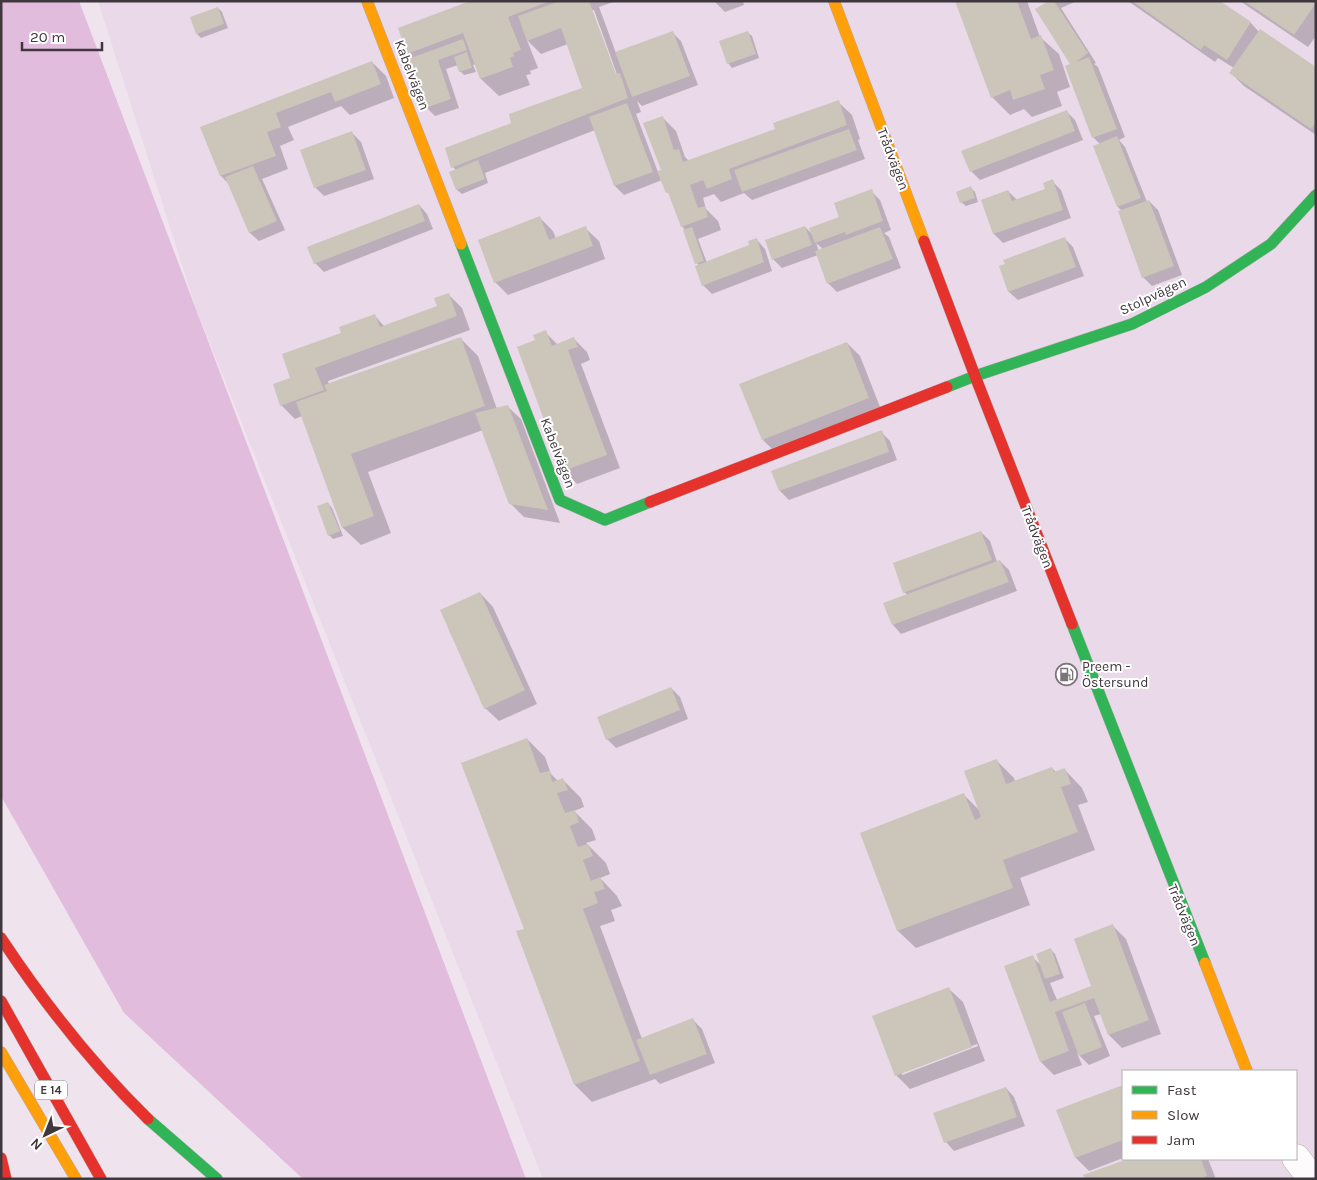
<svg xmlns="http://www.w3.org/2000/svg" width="1317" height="1180" viewBox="0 0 1317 1180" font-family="Karla,sans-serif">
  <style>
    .built { fill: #ead9e8; fill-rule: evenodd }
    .forest { fill: #e2bcdd }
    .shadow { fill: #0003; fill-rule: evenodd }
    .building { fill: #cbc5ba }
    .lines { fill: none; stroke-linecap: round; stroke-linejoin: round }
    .street-casing { stroke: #b4acb3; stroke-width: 29 }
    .fast-casing { stroke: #b4acb3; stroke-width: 12 }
    .slow-casing { stroke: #b4acb3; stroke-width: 12 }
    .jam-casing { stroke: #b4acb3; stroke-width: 12 }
    .street { stroke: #fdfbfc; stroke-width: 28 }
    .fast { stroke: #30b455; stroke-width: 11 }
    .slow { stroke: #ff9f0a; stroke-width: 11 }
    .jam { stroke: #e5322d; stroke-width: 11 }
    .labels { text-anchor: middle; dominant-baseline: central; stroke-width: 4; stroke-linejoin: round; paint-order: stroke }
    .shield { fill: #fff; stroke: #797378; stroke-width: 1 }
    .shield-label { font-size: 12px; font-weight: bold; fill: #3f373e }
    .street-label { font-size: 14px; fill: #3f373e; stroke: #fff }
    .poi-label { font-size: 14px; fill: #3f373e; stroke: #fff; text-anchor: start }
  </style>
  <rect width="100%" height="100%" fill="#efe4ed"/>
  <!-- built -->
  <path class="built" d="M98 1H1316V1179H543L195 306ZM1123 1071H1296V1159H1123Z"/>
  <!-- forest -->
  <path class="forest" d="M1 1H79L526 1179H303L124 1013 1 796Z"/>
  <!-- shadow -->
  <g class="shadow">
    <path d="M474 1H616L599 7 616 53 672 32 681 41 698 85 642 106 637 101 641 112 636 114 658 172 663 170V118L676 131 685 157 690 162 777 129 838 102 852 115 860 139 858 140 865 159 752 200 744 193 721 202 714 194 703 198 706 209 718 221 721 230 698 239 707 263 751 245 757 240 765 249 772 271 712 294 703 285 699 266 697 263 685 230 682 226 670 195 667 192 662 180 624 195 615 186 595 130 485 173 488 183 462 194 457 190 450 172 456 170 453 167 446 148 513 124 584 89 568 44 541 54 527 40 538 68 530 71 531 74 526 75 530 85 499 96 481 79 476 64 473 65 476 72 464 75 460 71 458 65 446 69 459 108 435 116 426 107 413 58 408 53ZM591 10H594L619 80 617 81Z"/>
    <path d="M714 1H743L744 5 725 12Z"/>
    <path d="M957 1H1027L1040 37 1059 54 1070 87 1057 92 1062 106 1032 117 1024 109 1010 115 992 97Z"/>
    <path d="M1051 1H1077L1061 8 1096 63 1094 64 1098 67 1125 137 1119 140 1125 147 1147 202 1149 201 1158 210 1182 275 1152 286 1143 277 1122 211 1118 207 1100 144 1093 137Z"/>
    <path d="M1128 1H1218L1251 23 1259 32 1316 68V135L1244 86 1231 73 1234 68 1218 58 1215 62Z"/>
    <path d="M1240 1H1316V36L1308 47Z"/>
    <path d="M218 8 222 12 228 28 201 38 197 34Z"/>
    <path d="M747 32 752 36 759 58 732 68 728 63Z"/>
    <path d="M372 62 386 76 394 98 350 115 341 106 288 127 294 140 280 146 288 169 262 179 285 230 259 241 250 233 229 184 221 176 201 128Z"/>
    <path d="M1066 111 1075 120 1083 140 980 180 971 171Z"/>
    <path d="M352 133 361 142 374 179 324 196 315 187Z"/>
    <path d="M1052 181 1061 190 1071 218 1003 243 994 234 982 200 1008 191 1017 200 1047 189Z"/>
    <path d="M971 188 975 192 978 202 966 206 961 202Z"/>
    <path d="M871 191 880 200 891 230 884 233 889 237 901 268 837 292 828 283 818 255 782 268 773 259 805 227 814 236 840 217ZM816 243 823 249 819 251Z"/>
    <path d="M419 205 427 214 433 229 324 272 315 263Z"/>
    <path d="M540 218 553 231 556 239 585 228 599 241 605 259 508 295 495 282Z"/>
    <path d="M1064 238 1073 247 1084 276 1018 300 1009 292 1000 267Z"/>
    <path d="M448 294 462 308 470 330 328 381 329 385 460 338 478 356 497 409 507 406 521 419 560 523 524 517 510 503 483 430 368 472 391 533 361 545 343 528 302 416 295 419 281 405 292 379 343 333 375 316 385 327 439 307Z"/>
    <path d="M545 332 558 345 574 339 587 352 590 360 581 364 620 468 577 484 564 470 537 341Z"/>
    <path d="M847 343 860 356 882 412 776 453 763 440Z"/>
    <path d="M881 432 890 441 897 460 789 500 780 491 773 471Z"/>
    <path d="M328 503 332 508 343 536 333 539 329 535Z"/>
    <path d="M981 532 990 541 997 562 1000 561 1009 570 1017 591 901 634 893 625 908 595 904 592Z"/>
    <path d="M480 593 493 607 537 704 499 721 485 708Z"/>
    <path d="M671 688 680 697 688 719 616 748 607 739Z"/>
    <path d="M527 739 545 757 551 774 558 781 563 780 581 798 584 807 574 811 592 829 596 840 586 843 606 863 610 874 600 878 617 896 622 906 611 910 615 921 600 926 642 1039 693 1020 702 1029 715 1063 660 1084 655 1079 592 1102 575 1085 525 930Z"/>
    <path d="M996 760 1014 778 1015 782 1052 768 1057 773 1065 770 1082 788 1088 802 1078 805 1095 850 1020 878 1030 905 916 948 898 931 861 833 964 795 981 812Z"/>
    <path d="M1113 926 1126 939 1161 1034 1122 1048 1109 1035 1101 1014 1094 1016 1110 1056 1089 1065 1077 1053 1082 1065 1054 1075 1041 1062 1005 967 1032 957 1042 966 1051 950 1055 954 1064 978 1050 983 1057 1000 1093 987Z"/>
    <path d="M949 989 963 1002 985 1061 910 1089 896 1075ZM977 1044 978 1046 902 1075V1072Z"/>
    <path d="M1123 1086V1158L1089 1171 1076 1158 1058 1111Z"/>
    <path d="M1006 1088 1014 1097 1025 1126 954 1151 946 1142Z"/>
    <path d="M1131 1159H1208L1216 1179H1086L1085 1176Z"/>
  </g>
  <!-- building -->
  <g class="building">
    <path d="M470 1H550L508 17 521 50 513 53 514 56 510 58 513 67 480 79 463 33 407 54 398 28Z"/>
    <path d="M560 1H589L616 74 620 73 628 98 451 168 445 148 511 123 509 114 582 88 561 28 527 41 518 16Z"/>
    <path d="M955 1H1017L1031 39 1041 35 1054 70 1040 75 1045 89 1013 100 1010 90 991 98Z"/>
    <path d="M1049 1H1054L1088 53 1076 62 1089 57 1117 129 1092 138 1065 66 1070 64 1035 9Z"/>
    <path d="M1132 1H1220L1251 22 1227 60 1204 45 1201 50Z"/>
    <path d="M1244 1H1316V3L1294 35Z"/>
    <path d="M218 7 224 24 196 34 190 17Z"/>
    <path d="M1260 29 1316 67V122L1311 129 1229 73Z"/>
    <path d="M673 31 690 76 632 97 615 52Z"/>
    <path d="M748 31 756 54 727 64 719 41Z"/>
    <path d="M463 39 467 50 438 60 451 99 425 108 408 59Z"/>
    <path d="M467 52 472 68 459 72 454 57Z"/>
    <path d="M372 61 381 84 335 102 331 92 276 113 281 127 267 132 276 156 220 176 200 127Z"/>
    <path d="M839 100 847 125 729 169 732 179 707 189 703 180 690 185 698 208 705 206 708 217 681 227 668 192 666 193 657 171 661 170 643 123 663 116 674 150 679 149 683 162 775 129 773 123Z"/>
    <path d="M627 103 653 172 614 186 589 117Z"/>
    <path d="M1067 110 1075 131 970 172 961 151Z"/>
    <path d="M849 129 857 150 742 192 734 170Z"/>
    <path d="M352 131 366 170 314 188 300 150Z"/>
    <path d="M1117 136 1141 198 1117 207 1093 146Z"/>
    <path d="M478 160 485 179 456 190 449 172Z"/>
    <path d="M253 166 277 221 249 233 225 177Z"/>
    <path d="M1053 179 1063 210 993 234 981 200 1008 190 1012 201 1045 189 1043 183Z"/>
    <path d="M971 186 975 198 960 203 956 192Z"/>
    <path d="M872 189 883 221 846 235 845 232 815 243 809 228 839 217 834 203Z"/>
    <path d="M1149 200 1174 266 1142 278 1118 211Z"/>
    <path d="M419 204 425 221 314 264 307 247Z"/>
    <path d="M540 216 549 240 586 226 593 246 494 283 478 240Z"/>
    <path d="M805 226 812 245 772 260 765 240Z"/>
    <path d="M692 227 704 261 695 264 683 230Z"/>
    <path d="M880 227 893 259 827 284 815 251Z"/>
    <path d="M1065 237 1076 267 1008 292 999 266 1005 264 1003 260Z"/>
    <path d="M757 238 764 262 702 286 695 266 749 245 748 241Z"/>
    <path d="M449 293 457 316 315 368 324 390 280 406 273 384 290 378 282 354 341 333 339 327 375 314 380 327 437 306 434 298Z"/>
    <path d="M546 330 552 346 574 337 578 347 568 350 607 455 563 471 517 347 535 340 533 335Z"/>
    <path d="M461 337 485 406 351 454 374 516 342 528 296 402 327 391 324 385Z"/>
    <path d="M847 342 869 398 762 440 739 384Z"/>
    <path d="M508 405 548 510 509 504 475 413Z"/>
    <path d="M882 430 889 452 779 491 771 471Z"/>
    <path d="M328 502 340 531 328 536 317 506Z"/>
    <path d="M981 531 992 560 903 593 893 563Z"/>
    <path d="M1000 560 1009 582 892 625 883 603Z"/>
    <path d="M480 592 525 690 484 709 440 610Z"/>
    <path d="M671 687 680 710 606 740 597 717Z"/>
    <path d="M527 738 540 773 550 771 552 782 563 778 568 790 557 793 565 813 575 810 579 822 570 826 578 847 588 844 593 856 583 860 591 881 600 877 605 889 594 892 598 903 583 909 640 1061 574 1085 516 931 524 929 461 763Z"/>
    <path d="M997 759 1006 784 1052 767 1054 772 1065 768 1071 784 1061 787 1078 832 1003 860 1013 888 897 931 860 833 964 793 975 820 981 817 964 771Z"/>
    <path d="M1113 924 1149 1020 1108 1035 1094 998 1055 1012 1069 1051 1040 1062 1004 966 1033 955 1050 1002 1091 986 1074 939Z"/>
    <path d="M1051 948 1060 974 1045 979 1036 954Z"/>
    <path d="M949 987 972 1047 895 1076 872 1016Z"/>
    <path d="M1085 1003 1102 1047 1079 1056 1062 1012Z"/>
    <path d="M693 1018 707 1054 650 1075 636 1040Z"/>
    <path d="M1123 1085V1140L1075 1158 1056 1110Z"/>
    <path d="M1006 1087 1017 1117 944 1143 933 1113Z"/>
    <path d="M1128 1159H1201L1207 1176 1200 1179H1085L1083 1175Z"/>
  </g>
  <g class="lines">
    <defs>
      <path id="street" d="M1296 1158 1312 1179"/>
      <g id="fast">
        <path d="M461 244 560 500 605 520 650 502"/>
        <path d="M947 387 975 376 1132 324 1206 287 1271 244 1316 195"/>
        <path d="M1072 624 1205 963"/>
        <path d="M148 1119 217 1179"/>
      </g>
      <g id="slow">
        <path d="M367 1 461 244"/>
        <path d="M834 1 924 241"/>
        <path d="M1205 963 1247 1071"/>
        <path d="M1 1052 76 1179"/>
      </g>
      <g id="jam">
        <path d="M924 241 975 376 1072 624"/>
        <path d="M650 502 947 387"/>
        <path d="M1 938C44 1003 92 1064 148 1119"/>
        <path d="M1 1001 101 1179"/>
        <path d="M1 1158 6 1179"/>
      </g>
    </defs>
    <!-- street casing -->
    <use href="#street" class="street-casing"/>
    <!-- fast casing -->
    <use href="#fast" class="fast-casing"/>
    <!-- slow casing -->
    <use href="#slow" class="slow-casing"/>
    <!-- jam casing -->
    <use href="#jam" class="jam-casing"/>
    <!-- street -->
    <use href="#street" class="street"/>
    <!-- fast -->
    <use href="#fast" class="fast"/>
    <!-- slow -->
    <use href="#slow" class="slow"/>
    <!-- jam -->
    <use href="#jam" class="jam"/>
  </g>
  <!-- icons -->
  <defs>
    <symbol id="fuel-ring" viewBox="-11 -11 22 22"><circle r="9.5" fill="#fff" stroke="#7d747b" stroke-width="1.5"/><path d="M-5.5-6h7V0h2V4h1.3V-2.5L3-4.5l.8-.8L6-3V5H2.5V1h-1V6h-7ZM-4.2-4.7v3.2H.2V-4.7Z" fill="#7d747b"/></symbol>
  </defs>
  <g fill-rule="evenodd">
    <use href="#fuel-ring" x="1054" y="662" width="25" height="25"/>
  </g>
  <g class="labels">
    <!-- shield labels -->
    <rect class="shield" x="35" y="1080.5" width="32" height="19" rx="4"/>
    <g class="shield-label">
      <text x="51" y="1090">E 14</text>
    </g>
    <!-- street labels -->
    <g class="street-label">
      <text transform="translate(412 75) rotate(69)">Kabelvägen</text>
      <text transform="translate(893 159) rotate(69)">Trådvägen</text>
      <text transform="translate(1153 296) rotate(-25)">Stolpvägen</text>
      <text transform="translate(558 453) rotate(69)">Kabelvägen</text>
      <text transform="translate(1037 537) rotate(69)">Trådvägen</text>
      <text transform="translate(1184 915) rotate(68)">Trådvägen</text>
    </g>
    <!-- poi labels -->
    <g class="poi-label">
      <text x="1082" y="666">Preem -<tspan x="1082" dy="16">Östersund</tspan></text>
    </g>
  </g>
  <!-- border -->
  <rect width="1317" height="1180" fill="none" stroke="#3f373e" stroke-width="5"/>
  <!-- legend -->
  <rect x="1122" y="1070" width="175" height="90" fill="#ffffff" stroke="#b2afb2"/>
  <rect x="1132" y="1086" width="25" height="8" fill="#30b455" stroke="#b2afb2"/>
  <text x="1167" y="1095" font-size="15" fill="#3f373e">Fast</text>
  <rect x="1132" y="1111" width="25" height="8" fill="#ff9f0a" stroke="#b2afb2"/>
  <text x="1167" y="1120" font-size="15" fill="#3f373e">Slow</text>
  <rect x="1132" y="1136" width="25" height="8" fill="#e5322d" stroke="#b2afb2"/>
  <text x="1167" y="1145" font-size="15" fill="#3f373e">Jam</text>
  <!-- north arrow -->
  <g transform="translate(45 1135) rotate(223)" stroke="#ffffff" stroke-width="4" paint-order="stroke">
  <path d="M0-4L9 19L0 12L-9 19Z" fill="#3f373e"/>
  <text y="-8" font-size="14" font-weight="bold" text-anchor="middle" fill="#3f373e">N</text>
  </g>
  <!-- scale -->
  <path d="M22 42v8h80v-8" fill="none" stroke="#3f373e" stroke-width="2.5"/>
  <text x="30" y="42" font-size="15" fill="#3f373e" stroke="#ffffff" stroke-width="4" paint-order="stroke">20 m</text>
</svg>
